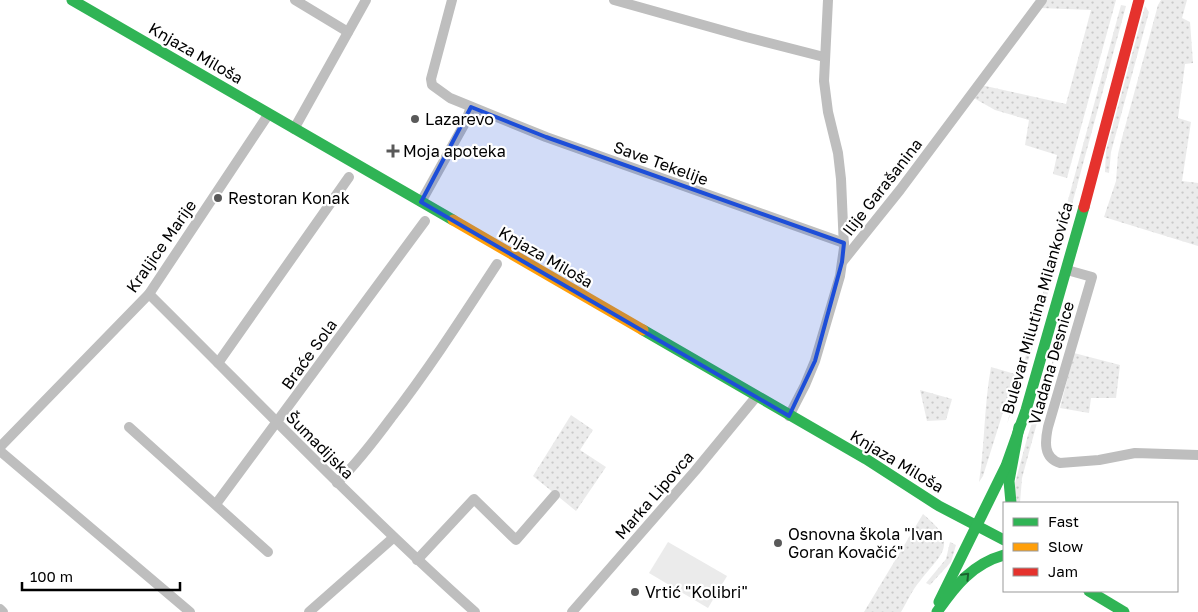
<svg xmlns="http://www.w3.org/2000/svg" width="1198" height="612" viewBox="0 0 1198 612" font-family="'Golos Text',sans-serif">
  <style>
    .grass { fill: url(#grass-dots) }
    .garden { fill: #ebebeb }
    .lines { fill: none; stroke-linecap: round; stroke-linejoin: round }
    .street { stroke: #bebebe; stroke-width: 10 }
    .fast { stroke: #30b455; stroke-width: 11 }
    .slow { stroke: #ff9f0a; stroke-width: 11 }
    .jam { stroke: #e5322d; stroke-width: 11 }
    .oneway { stroke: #1a632f }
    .marked { fill: #1d4ed8; fill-opacity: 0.2; stroke: #1d4ed8; stroke-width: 4; stroke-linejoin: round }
    .poi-dot { fill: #595959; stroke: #fff; stroke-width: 2 }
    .labels { text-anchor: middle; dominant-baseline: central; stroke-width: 4.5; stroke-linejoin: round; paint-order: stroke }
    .street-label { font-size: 16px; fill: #000; stroke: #fff }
    .poi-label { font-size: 16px; fill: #000; stroke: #fff; text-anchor: start }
  </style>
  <defs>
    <pattern id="grass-dots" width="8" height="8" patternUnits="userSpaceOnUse" patternTransform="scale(1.25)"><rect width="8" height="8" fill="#ebebeb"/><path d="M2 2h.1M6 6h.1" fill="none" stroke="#c8c8c8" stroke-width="1.8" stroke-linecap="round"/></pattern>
  </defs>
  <rect width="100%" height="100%" fill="#fff"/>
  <!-- grass -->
  <g class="grass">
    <path d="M1047 0H1116L1067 178 1053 174 1057 155 1025 145 1029 120 995 110 972 97 981 85 1066 104 1091 10 1040 8Z"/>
    <path d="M1161 0H1187L1182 18 1190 22 1193 63 1185 64 1178 118 1191 122 1182 181 1198 183V246L1104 217 1116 181 1118 154 1122 138 1158 5Z"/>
    <path d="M1121 5 1126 6 1062 241 1058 237Z"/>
    <path d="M1145 6 1149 12 1111 152 1109 173 1105 172 1106 151Z"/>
    <path d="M1054 253H1059C1043 311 1027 370 1007 424Z"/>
    <path d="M1059 342 1022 478 1020 503H1015V483L1028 435Z"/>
    <path d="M1074 353 1120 365 1116 398H1091L1089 413 1060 408Z"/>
    <path d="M991 367 1015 374 983 476 979 482C985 444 984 405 991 367Z"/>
    <path d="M920 390 952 399 946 420 927 421Z"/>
    <path d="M571 415 593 430 580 450 606 467 576 511 533 476Z"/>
    <path d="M923 514C959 544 943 552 920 581 912 590 907 602 901 612H864Z"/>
    <path d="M950 542 956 545 951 562 930 585 926 583 946 559Z"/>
  </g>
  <!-- garden -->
  <path class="garden" d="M668 542 727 576 708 608 649 573Z"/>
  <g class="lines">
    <!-- street -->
    <g class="street">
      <path d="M295 0 348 32"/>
      <path d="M452 0 431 79 432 85 450 98 546 137 844 243"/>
      <path d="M614 0 746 37 824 57"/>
      <path d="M294 129 366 0"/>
      <path d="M421 202 465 123 471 107"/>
      <path d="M843 261 900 190 1042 0"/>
      <path d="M1067 270 1092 277 1048 427C1045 441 1043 458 1060 463L1099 460 1135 453 1198 455"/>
      <path d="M149 294C257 401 362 511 475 612"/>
      <path d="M218 363 349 177"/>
      <path d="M789 416 805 385 815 361 840 276 844 248 841 179 838 153 828 112 824 81 828 0"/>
      <path d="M129 427 268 552"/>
      <path d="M0 447 149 294 268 115"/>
      <path d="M0 451 190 612"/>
      <path d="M337 483C357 463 374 441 391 418 429 369 463 316 497 264"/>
      <path d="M216 504 425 221"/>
      <path d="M417 560 474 499 516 540 555 495"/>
      <path d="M0 609 3 612"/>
      <path d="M309 612 393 538"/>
      <path d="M572 612 695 471 756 397"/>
    </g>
    <!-- fast -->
    <g class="fast">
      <path d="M72 0 453 220"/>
      <path d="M643 330 866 459 939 506 1004 540"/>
      <path d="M1011 503 1009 481 1019 427"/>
      <path d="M1089 591 1124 612"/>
      <path d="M939 602 1006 466 1026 410 1084 207"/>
      <path d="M937 612C955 586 972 564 1004 555"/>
    </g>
    <!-- slow -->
    <path class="slow" d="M453 220 643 330"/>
    <!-- jam -->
    <path class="jam" d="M1084 207 1139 0"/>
  </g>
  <!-- one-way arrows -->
  <defs><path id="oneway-chevron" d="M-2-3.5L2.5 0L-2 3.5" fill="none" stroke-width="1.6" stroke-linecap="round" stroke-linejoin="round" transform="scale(1.25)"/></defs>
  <use class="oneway" href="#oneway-chevron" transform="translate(966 576) rotate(-46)"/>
  <!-- marked area -->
  <path class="marked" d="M471 107 546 137 844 243 842 262 815 361 789 416 421 202Z"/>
  <!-- markers -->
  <g class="poi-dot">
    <circle cx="415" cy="119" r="5"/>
    <path d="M390.5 143.5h5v5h5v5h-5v5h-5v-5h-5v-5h5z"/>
    <circle cx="218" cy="198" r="5"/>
    <circle cx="778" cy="543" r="5"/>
    <circle cx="635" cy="592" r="5"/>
  </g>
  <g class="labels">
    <!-- street labels -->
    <g class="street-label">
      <text transform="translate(196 53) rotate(30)">Knjaza Miloša</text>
      <text transform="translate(661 163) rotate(20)">Save Tekelije</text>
      <text transform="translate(882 187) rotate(-52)">Ilije Garašanina</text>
      <text transform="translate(161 246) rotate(-55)">Kraljice Marije</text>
      <text transform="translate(546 257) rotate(30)">Knjaza Miloša</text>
      <text transform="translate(1037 308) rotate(-74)">Bulevar Milutina Milankovića</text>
      <text transform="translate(309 354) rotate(-54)">Braće Sola</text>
      <text transform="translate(1051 363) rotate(-74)">Vladana Desnice</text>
      <text transform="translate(320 445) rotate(45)">Šumadijska</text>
      <text transform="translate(897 461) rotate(31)">Knjaza Miloša</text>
      <text transform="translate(654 495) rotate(-49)">Marka Lipovca</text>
    </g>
    <!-- poi labels -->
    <g class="poi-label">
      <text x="425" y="119">Lazarevo</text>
      <text x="403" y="151">Moja apoteka</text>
      <text x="228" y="198">Restoran Konak</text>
      <text x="788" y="534">Osnovna škola "Ivan<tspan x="788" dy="18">Goran Kovačić"</tspan></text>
      <text x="645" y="592">Vrtić "Kolibri"</text>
    </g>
  </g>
  <!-- legend -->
  <rect x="1003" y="502" width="175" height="90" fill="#ffffff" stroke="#999999"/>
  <rect x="1013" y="518" width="25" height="8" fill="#30b455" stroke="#999999"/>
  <text x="1048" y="527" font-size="15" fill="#000000">Fast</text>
  <rect x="1013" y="543" width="25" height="8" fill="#ff9f0a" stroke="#999999"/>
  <text x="1048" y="552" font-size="15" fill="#000000">Slow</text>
  <rect x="1013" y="568" width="25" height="8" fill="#e5322d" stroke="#999999"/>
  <text x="1048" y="577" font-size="15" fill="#000000">Jam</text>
  <!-- scale -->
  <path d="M22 582v8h158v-8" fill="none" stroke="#000000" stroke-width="2.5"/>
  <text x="30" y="582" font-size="15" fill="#000000" stroke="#ffffff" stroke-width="4" paint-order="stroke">100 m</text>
</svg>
